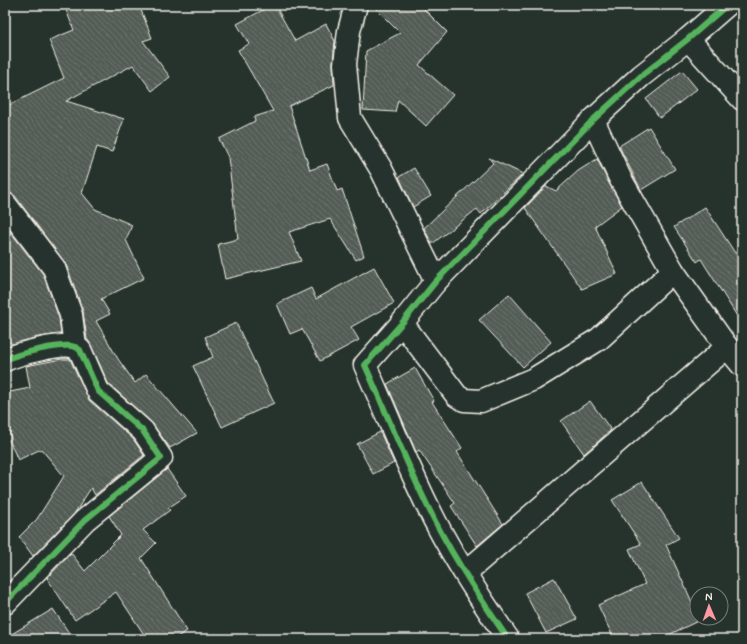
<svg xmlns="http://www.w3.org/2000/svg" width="747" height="644" viewBox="0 0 747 644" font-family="Mynerve,sans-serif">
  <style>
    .building { fill: url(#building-back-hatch); stroke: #f4f1e8 }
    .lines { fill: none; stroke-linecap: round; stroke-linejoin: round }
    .street-casing { stroke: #f4f1e8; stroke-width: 25 }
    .street { stroke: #26332d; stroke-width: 22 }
    .cycleway-casing { stroke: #26332d; stroke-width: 8 }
    .cycleway { stroke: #56b35d; stroke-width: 6 }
  </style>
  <defs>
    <pattern id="building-back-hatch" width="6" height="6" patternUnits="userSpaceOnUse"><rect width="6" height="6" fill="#525c55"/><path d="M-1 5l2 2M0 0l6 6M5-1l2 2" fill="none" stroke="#6c746d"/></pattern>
  </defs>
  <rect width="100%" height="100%" fill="#26332d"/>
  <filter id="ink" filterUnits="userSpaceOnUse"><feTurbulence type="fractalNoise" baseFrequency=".025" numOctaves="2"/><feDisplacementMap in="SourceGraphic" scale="8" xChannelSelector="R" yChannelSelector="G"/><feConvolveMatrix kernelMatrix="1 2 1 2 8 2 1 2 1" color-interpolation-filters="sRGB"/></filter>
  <g filter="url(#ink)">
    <!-- building -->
    <g class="building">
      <path d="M64 5H139L152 38 143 41 170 77 152 91 133 65 66 101 124 119 112 152 97 147 82 193 95 209 132 225 126 240 144 278 101 299 110 314 96 321 118 359 135 383 146 374 197 433 170 448 151 422 108 383 91 345 87 339 83 311 66 264 15 196 10 193 5 192V107L64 78 49 40 74 30Z"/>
      <path d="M272 5H275L295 41 326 24 335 41 333 63 334 85 289 106 310 170 327 164 337 191 342 189 364 256 356 260 330 219 289 232 301 261 225 279 218 244 238 239 228 157 219 139 255 121 254 117 273 111 238 50 249 44 237 24Z"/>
      <path d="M372 5H420L447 32 419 65 453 95 426 126 398 100 395 112 363 110 366 51 400 33Z"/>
      <path d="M682 71 697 89 660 118 646 99Z"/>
      <path d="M649 127 675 169 641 190 619 146Z"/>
      <path d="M489 158 523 174 481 214 477 209 432 244 424 228 493 163Z"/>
      <path d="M597 159 609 183 622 206 595 226 617 274 582 289 525 208 546 186 556 191 578 171Z"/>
      <path d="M414 168 431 196 413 207 399 177Z"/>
      <path d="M705 207 735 253 742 251V324L701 259 697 262 674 227Z"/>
      <path d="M5 225 43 274 59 318 61 334 38 337 12 344 5 338Z"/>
      <path d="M374 267 394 303 351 327 359 340 320 361 302 329 290 334 277 304 311 288 316 299Z"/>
      <path d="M509 294 551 342 523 367 479 320Z"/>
      <path d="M236 323 274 403 222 427 193 366 213 357 205 337Z"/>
      <path d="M62 359H70L89 400 133 439 144 455 95 495 91 488 74 514 33 556 19 537 37 519 64 476 41 449 18 460 9 440 11 439 5 410V393L30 388 26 366Z"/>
      <path d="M415 368 434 401 432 402 462 448 457 452 503 524 477 546 451 506 455 503 419 450 416 452 387 384Z"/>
      <path d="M590 401 611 430 584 454 561 421Z"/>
      <path d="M380 432 394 463 373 474 357 444Z"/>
      <path d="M167 469 186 496 168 508 170 510 143 530 156 543 141 558 187 631 174 639H147L116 592 75 620 47 578 71 553 85 571 121 535 109 516Z"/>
      <path d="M642 482 679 538 666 545 697 613V618H699L700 620 660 639H614L598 605 645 584 629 549 641 544 612 500Z"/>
      <path d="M554 578 577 619 546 633 525 593Z"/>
      <path d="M53 609 73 639H5V638Z"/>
    </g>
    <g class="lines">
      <defs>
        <g id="street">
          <path d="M356 5 349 31 345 64 350 118 381 169 436 281"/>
          <path d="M688 39 742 99"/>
          <path d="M593 120 620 178 673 271 727 347 742 365"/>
          <path d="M5 204 54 268 71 315 75 347"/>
          <path d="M402 323 457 396 464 400 481 401 534 379 599 339 673 271"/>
          <path d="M5 360C17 354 63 342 75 347 77 347 78 349 80 350L98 391 143 431 161 458 85 520 5 603"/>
          <path d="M465 573 727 347"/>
          <path d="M508 639C479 597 450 553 428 507 405 460 386 412 365 365L402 323 436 281 593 120 641 76 688 39 727 5"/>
        </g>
      </defs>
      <!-- street casing -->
      <use href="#street" class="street-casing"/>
      <!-- street -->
      <use href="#street" class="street"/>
      <defs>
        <g id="cycleway">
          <path d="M5 360C17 354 63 342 75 347 77 347 78 349 80 350L98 391 143 431 161 458 85 520 5 603"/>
          <path d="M508 639C479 597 450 553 428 507 405 460 386 412 365 365L402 323 436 281 593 120 641 76 688 39 727 5"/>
        </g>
      </defs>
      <!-- cycleway casing -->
      <use href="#cycleway" class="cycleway-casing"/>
      <!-- cycleway -->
      <use href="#cycleway" class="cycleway"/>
    </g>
  </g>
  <!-- margin -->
  <rect width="747" height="644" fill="none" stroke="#26332d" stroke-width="20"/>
  <rect x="10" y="10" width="727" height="624" fill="none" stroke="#f4f1e8" stroke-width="1.5" filter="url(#ink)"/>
  <!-- north arrow -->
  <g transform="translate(709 606) rotate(358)"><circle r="19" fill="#26332d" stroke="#787f78"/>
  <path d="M0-3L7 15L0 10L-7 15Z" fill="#ff9aa2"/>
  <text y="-6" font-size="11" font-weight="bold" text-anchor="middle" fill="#f4f1e8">N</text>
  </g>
</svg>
